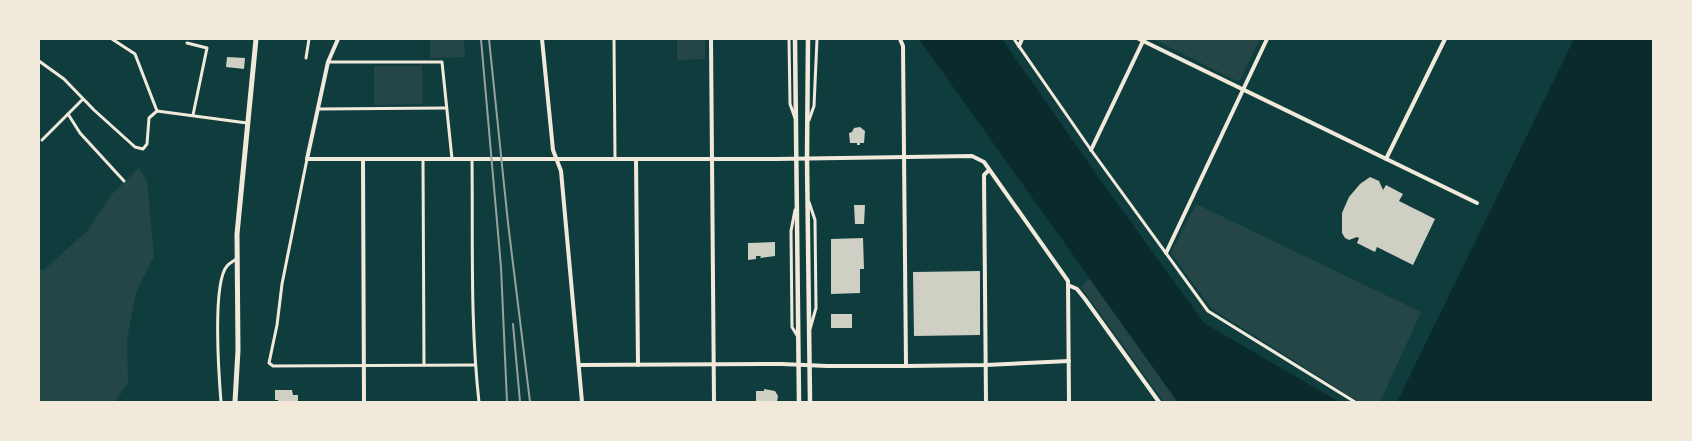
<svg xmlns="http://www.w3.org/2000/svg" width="1692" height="441" viewBox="0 0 1692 441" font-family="Lora,serif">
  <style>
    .green { fill: #244646 }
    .water { fill: #0a2a2b }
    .building { fill: #cfcfc3 }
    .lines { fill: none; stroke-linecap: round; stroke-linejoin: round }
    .minor { stroke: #f1e9da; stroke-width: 3 }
    .tertiary { stroke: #f1e9da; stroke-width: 4 }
    .secondary { stroke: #f1e9da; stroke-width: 4.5 }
    .primary { stroke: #f1e9da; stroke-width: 5 }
    .rail { stroke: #97a49c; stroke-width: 2 }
  </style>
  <rect width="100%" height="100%" fill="#0f3d3e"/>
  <!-- green -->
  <g class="green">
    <path d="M430 39H464L465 57 430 58Z"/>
    <path d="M677 39H705V59L677 60Z"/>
    <path d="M1153 39H1260L1240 80 1237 81Z"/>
    <path d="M374 66H422L423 104 374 105Z"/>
    <path d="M139 168 147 181 154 256 136 292 127 339 128 383 115 402H39V268L43 271 88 230 113 193Z"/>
    <path d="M1196 204 1421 312 1380 402H1359L1211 308 1171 253Z"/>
    <path d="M1087 280H1090L1177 402H1164L1081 287Z"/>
  </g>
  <!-- water -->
  <g class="water">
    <path d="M919 39H1002L1099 178 1204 323 1339 402H1178Z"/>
    <path d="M1574 39H1653V402H1397Z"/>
  </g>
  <!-- building -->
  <g class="building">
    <path d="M227 57 245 58 244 69 226 67Z"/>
    <path d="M860 127 865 131 864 143H860V145H857V143H850L849 133 852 132 854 128Z"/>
    <path d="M1370 177 1379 181 1383 190 1386 185 1403 194 1399 201 1435 219 1413 265 1377 247 1375 252 1357 243 1359 238 1357 237 1349 240 1345 238 1342 233V213L1349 197 1360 184Z"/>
    <path d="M854 205H865L864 224H855Z"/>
    <path d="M863 238 864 269H860V293L831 294V239Z"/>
    <path d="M775 242V256L760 258 761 256H756V259L748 260V243Z"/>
    <path d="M980 271V335L914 336 913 272Z"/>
    <rect x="831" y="314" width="21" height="14"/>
    <path d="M764 389 775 391 778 396 777 402H756V391H764Z"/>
    <path d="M275 390H292L293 395H298V402H278V400H275Z"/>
  </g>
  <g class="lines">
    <!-- minor -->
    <g class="minor">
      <path d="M112 39 135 54 157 111"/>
      <path d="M614 39 615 158"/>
      <path d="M789 39 790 104 795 118"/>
      <path d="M1014 39 1091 150 1208 311 1355 402"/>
      <path d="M187 43 207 48 193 115"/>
      <path d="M306 58 309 39"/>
      <path d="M39 61 64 79 94 110 135 147 143 149 147 144 149 118 157 111 247 123"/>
      <path d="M328 62H442L452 159"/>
      <path d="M318 109 446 108"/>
      <path d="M68 114 80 133 124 181"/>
      <path d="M809 120 814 106 817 39"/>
      <path d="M42 140 83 99"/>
      <path d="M307 159 282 284 277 325 269 363 273 366 475 365"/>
      <path d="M423 159 424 365"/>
      <path d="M472 160C473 241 470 322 479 402"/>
      <path d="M809 202 815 220 816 308 810 329"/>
      <path d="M795 210 791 231 792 327 798 337"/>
      <path d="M221 402C219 377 212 283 227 266 229 263 234 261 236 259"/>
    </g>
    <!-- tertiary -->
    <g class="tertiary">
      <path d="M338 39 328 62 307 159H776L972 156 984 162 1068 281 1069 402"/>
      <path d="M542 39 553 150 561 171 582 402"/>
      <path d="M711 39 714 402"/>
      <path d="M900 39 903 46 906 366"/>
      <path d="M1139 39 1477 203"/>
      <path d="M1019 46 1022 39"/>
      <path d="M1091 150 1144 39"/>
      <path d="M363 159 364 402"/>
      <path d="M636 159 638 365"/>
      <path d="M1386 159 1445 39"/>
      <path d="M1166 253 1267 39"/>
      <path d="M1068 285 1077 289 1085 299 1159 402"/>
      <path d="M579 365 782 364 827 366H906L986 365 1069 361"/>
      <path d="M986 402 984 175 989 170"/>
    </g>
    <!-- secondary -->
    <g class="secondary">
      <path d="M795 39 799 402"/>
      <path d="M808 39 807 158 810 402"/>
    </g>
    <!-- primary -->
    <path class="primary" d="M235 402 238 350 237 234 256 39"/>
    <!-- rail -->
    <g class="rail">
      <path d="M481 39 501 267 507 402"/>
      <path d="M489 39 508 223 530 402"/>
      <path d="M513 324 520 402"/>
    </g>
  </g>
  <!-- border -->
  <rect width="1692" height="441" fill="none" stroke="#f1e9da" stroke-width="80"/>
</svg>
